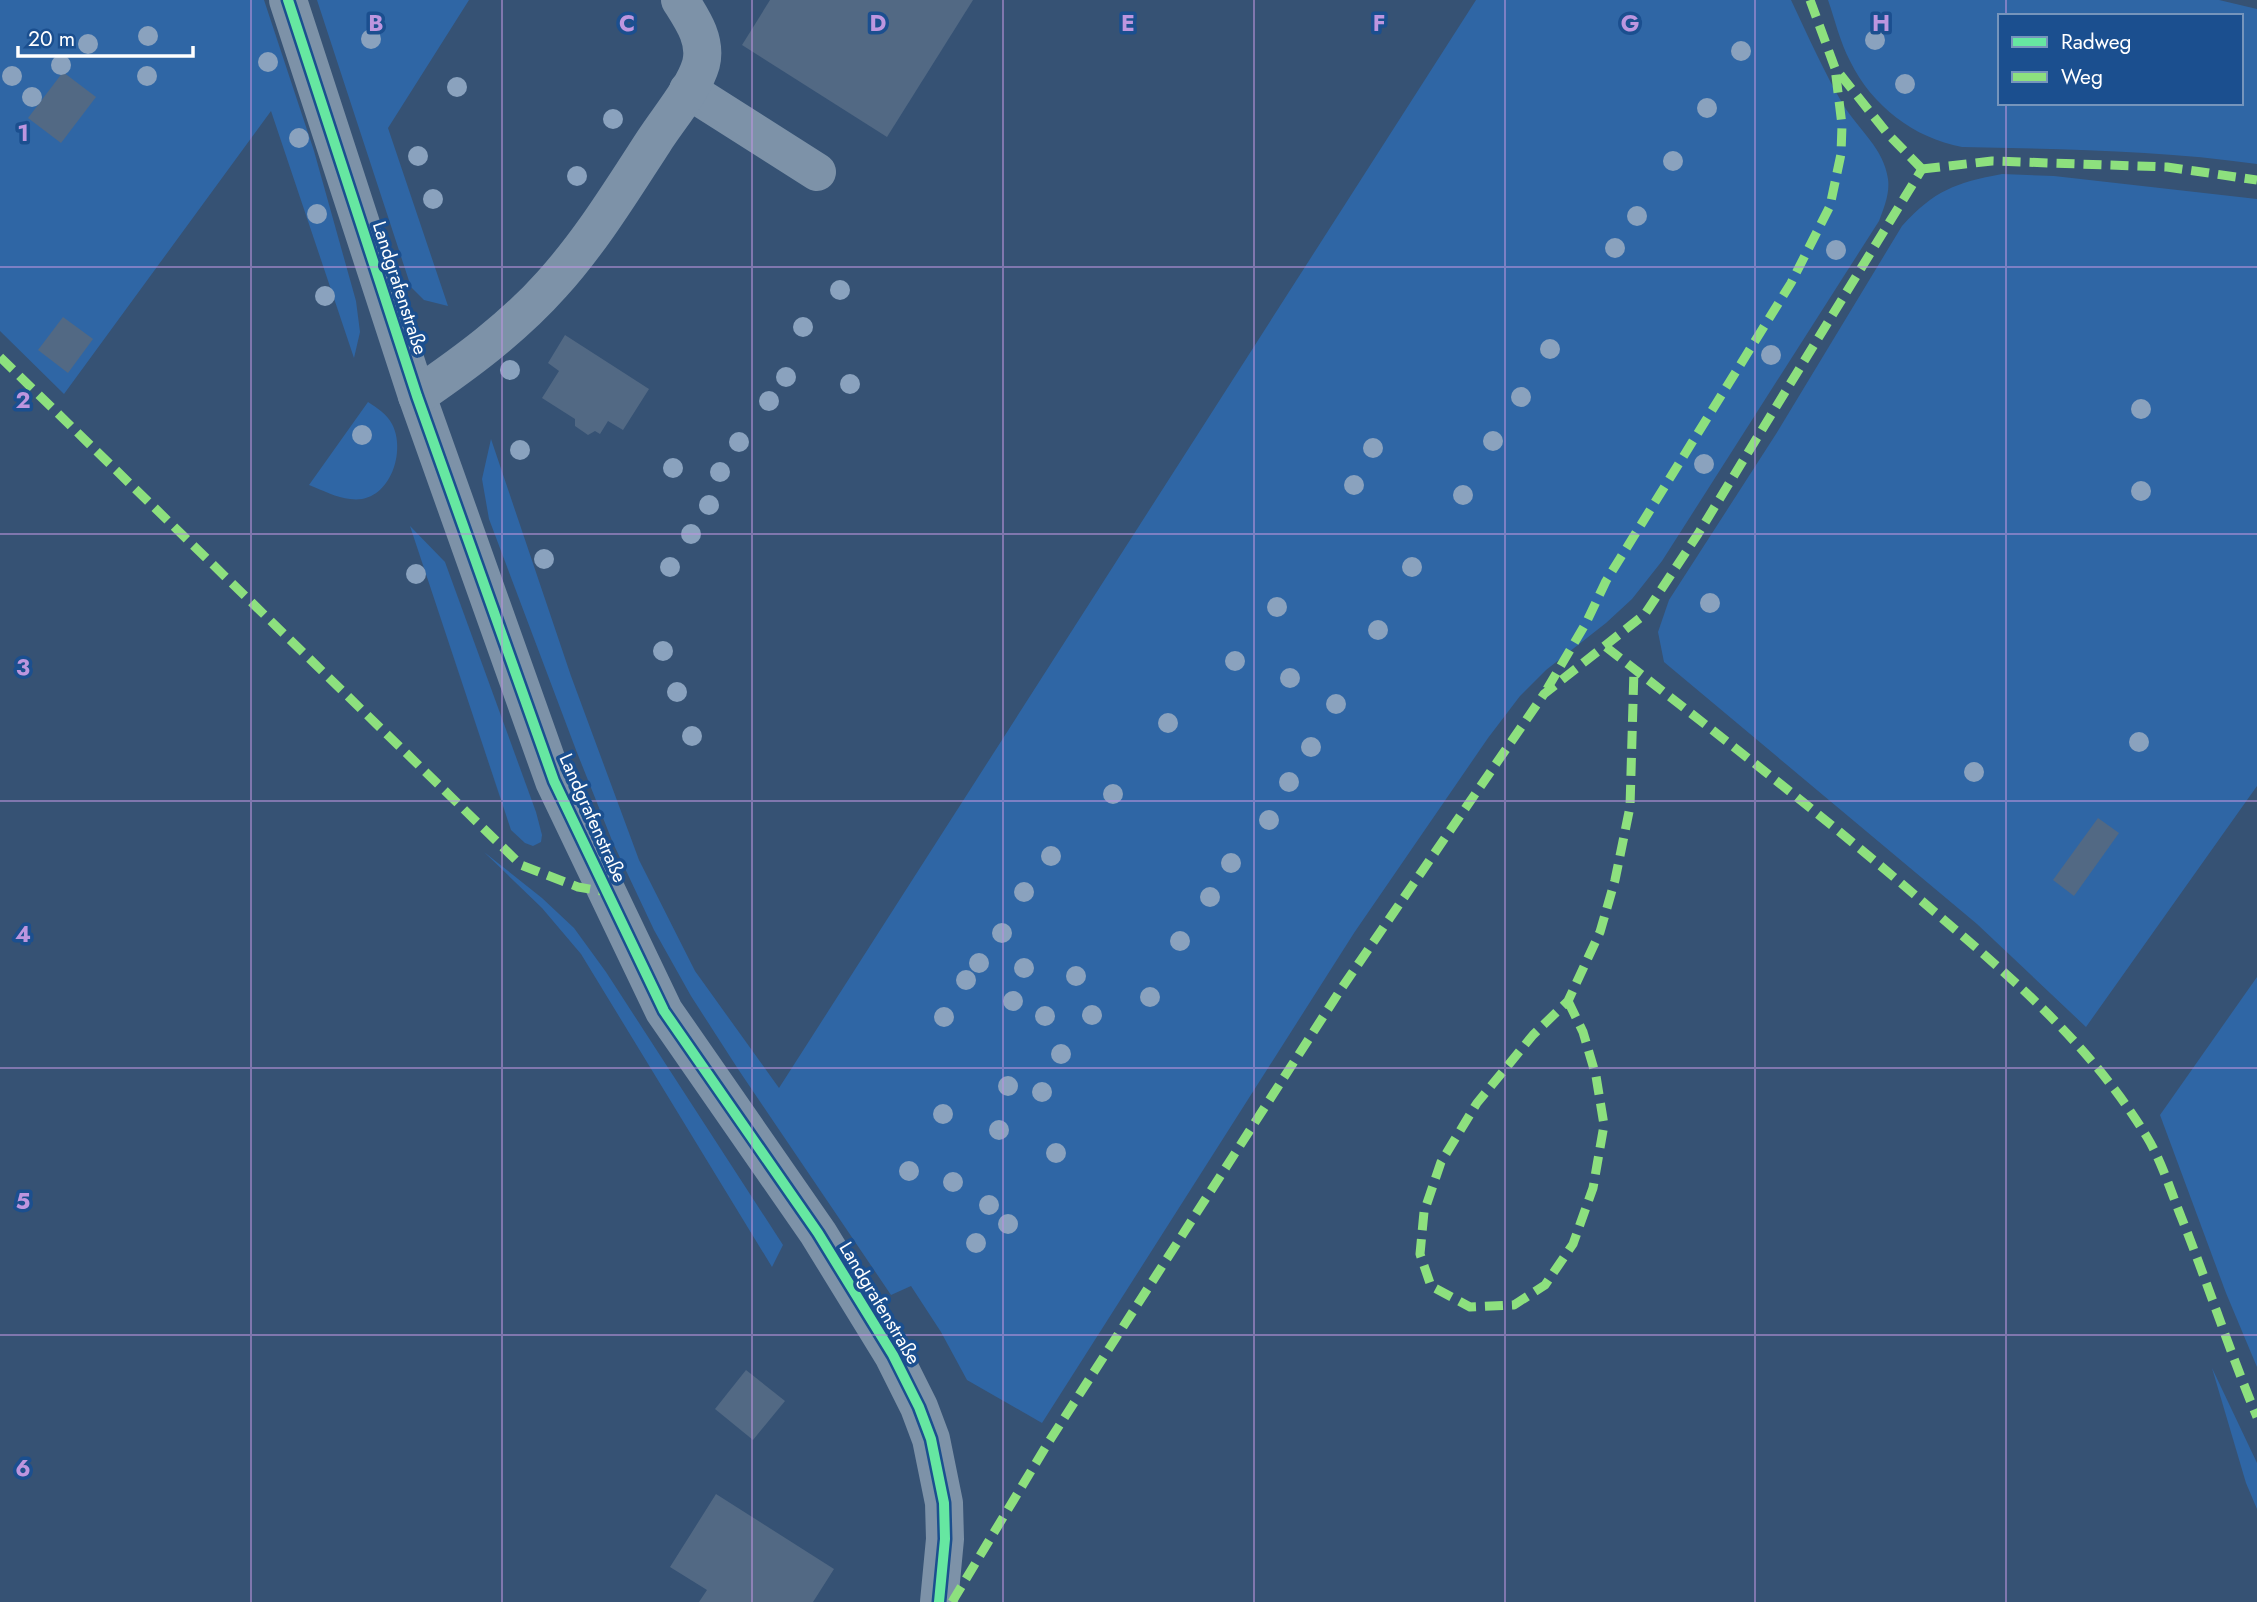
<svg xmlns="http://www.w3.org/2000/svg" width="2257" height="1602" viewBox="0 0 2257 1602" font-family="Jost,sans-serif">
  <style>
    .green { fill: #2f66a5; fill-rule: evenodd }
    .building { fill: #526984 }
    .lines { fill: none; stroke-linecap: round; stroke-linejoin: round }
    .minor { stroke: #7d92a8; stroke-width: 38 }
    .quiet { stroke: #8de07e; stroke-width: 9; stroke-dasharray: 18 9; stroke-linecap: butt }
    .cycleway-casing { stroke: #1b4f8f; stroke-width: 15 }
    .cycleway { stroke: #66e7a1; stroke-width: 10 }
    .tree { fill: #8aa2be }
    .grid { fill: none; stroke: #bd96df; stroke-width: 2; stroke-opacity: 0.55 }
    .labels { text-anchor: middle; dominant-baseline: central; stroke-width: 7; stroke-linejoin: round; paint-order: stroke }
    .street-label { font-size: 19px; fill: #fff; stroke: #1b4f8f }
    .grid-label { font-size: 23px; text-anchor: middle; font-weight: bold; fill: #bd96df; stroke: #1b4f8f; stroke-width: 7; stroke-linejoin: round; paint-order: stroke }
  </style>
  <rect width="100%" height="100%" fill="#365274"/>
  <!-- green -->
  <g class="green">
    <path d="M0 0H264L314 151 356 301 360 332 354 358 271 111 64 394 0 331Z"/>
    <path d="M317 0H469L388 128 448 306 424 300 411 287Z"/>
    <path d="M1476 0H1791C1808 36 1824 72 1844 106 1859 130 1884 149 1888 179 1890 193 1884 208 1879 221L1662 561 1632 599 1606 623 1546 670 1520 696 1488 738 1354 933 1042 1423 967 1380 941 1332 911 1286 891 1295 738 1069 691 996 654 930 613 843 576 750 489 519 482 479 491 439 571 676 639 860 695 971 779 1088Z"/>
    <path d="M1828 0H2219L2257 9V164C2159 150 2061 149 1962 147 1914 138 1872 106 1850 61 1840 42 1835 20 1828 0ZM2000 16H2241V103H2000Z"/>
    <path d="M2002 174 2054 176 2257 199V786L2086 1027 1977 924 1664 662 1658 632 1669 600 1776 434 1902 226C1935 190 1955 183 2002 174Z"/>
    <path d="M368 402C377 408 387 414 392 424 407 452 389 505 350 499 337 498 322 490 309 485Z"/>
    <path d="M410 526 445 562 536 812 542 835 541 842 533 846 525 843 511 830Z"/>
    <path d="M484 852 542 898 574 928 606 972 783 1245 772 1267 581 954 542 908Z"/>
    <path d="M2257 977V1367L2226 1293 2160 1115Z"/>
    <path d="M2212 1368 2257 1463V1509L2246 1483Z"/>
  </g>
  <!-- building -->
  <g class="building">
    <path d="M770 0H973L887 137 742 45Z"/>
    <path d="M63 72 96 97 61 143 28 118Z"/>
    <path d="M63 317 93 339 68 373 38 350Z"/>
    <path d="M565 335 649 389 623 430 608 421 600 434 595 431 588 435 575 426V419L542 398 559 371 548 363Z"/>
    <path d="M2098 818 2119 833 2074 896 2053 880Z"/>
    <path d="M746 1370 785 1401 753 1440 715 1409Z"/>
    <path d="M716 1494 834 1569 813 1602H699L707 1590 670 1567Z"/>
  </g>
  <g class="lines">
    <!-- minor -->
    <g class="minor">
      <path d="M288 0 417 396 554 781 664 1011 818 1233 893 1355 919 1407 931 1439 944 1503 945 1539 939 1602"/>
      <path d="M688 90 817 172"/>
      <path d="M417 396C465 363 513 328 552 284 591 241 622 190 654 141 668 119 694 89 701 64 707 40 692 19 680 0"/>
    </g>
    <!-- quiet -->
    <g class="quiet">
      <path d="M1810 0 1835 68 1887 133 1922 169"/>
      <path d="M1922 169 1992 161 2167 167 2257 180"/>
      <path d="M0 357 521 865 578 887 607 892"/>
      <path d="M1606 647C1715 732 1825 817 1930 908 2011 977 2091 1045 2147 1137 2161 1160 2170 1189 2180 1214 2207 1281 2229 1350 2257 1417"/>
      <path d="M1547 689 1586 623 1606 581 1791 283 1830 206 1841 154 1842 125 1835 68"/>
      <path d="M1568 1001 1583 1032 1596 1076 1604 1125 1593 1188 1573 1244 1545 1285 1514 1305 1470 1307 1431 1286 1420 1254 1424 1212 1441 1162 1477 1103 1533 1035 1568 1001 1600 932 1615 880 1630 807 1634 669"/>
      <path d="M952 1602 1048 1443 1341 989 1544 694 1645 614 1698 534 1922 169"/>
    </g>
    <defs>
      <path id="cycleway" d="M288 0 417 396 554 781 664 1011 818 1233 893 1355 919 1407 931 1439 944 1503 945 1539 939 1602"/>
    </defs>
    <!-- cycleway casing -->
    <use href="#cycleway" class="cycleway-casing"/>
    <!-- cycleway -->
    <use href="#cycleway" class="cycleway"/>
  </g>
  <!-- trees -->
  <g class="tree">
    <circle cx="148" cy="36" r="10"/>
    <circle cx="371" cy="39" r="10"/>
    <circle cx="1875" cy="40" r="10"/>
    <circle cx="88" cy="44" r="10"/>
    <circle cx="1741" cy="51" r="10"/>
    <circle cx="268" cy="62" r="10"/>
    <circle cx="61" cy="65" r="10"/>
    <circle cx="12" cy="76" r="10"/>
    <circle cx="147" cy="76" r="10"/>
    <circle cx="1905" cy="84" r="10"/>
    <circle cx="457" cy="87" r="10"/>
    <circle cx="32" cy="97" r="10"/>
    <circle cx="1707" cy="108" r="10"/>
    <circle cx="613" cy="119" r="10"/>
    <circle cx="299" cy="138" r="10"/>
    <circle cx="418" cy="156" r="10"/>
    <circle cx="1673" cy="161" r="10"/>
    <circle cx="577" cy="176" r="10"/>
    <circle cx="433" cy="199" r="10"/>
    <circle cx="317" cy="214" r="10"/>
    <circle cx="1637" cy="216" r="10"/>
    <circle cx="1615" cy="248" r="10"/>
    <circle cx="1836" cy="250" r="10"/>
    <circle cx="840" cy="290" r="10"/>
    <circle cx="325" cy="296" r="10"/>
    <circle cx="803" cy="327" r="10"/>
    <circle cx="1550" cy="349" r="10"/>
    <circle cx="1771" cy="355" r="10"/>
    <circle cx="510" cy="370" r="10"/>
    <circle cx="786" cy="377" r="10"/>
    <circle cx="850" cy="384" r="10"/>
    <circle cx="1521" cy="397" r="10"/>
    <circle cx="769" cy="401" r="10"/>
    <circle cx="2141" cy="409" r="10"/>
    <circle cx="362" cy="435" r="10"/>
    <circle cx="1493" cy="441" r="10"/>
    <circle cx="739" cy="442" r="10"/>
    <circle cx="1373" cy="448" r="10"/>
    <circle cx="520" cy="450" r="10"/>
    <circle cx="1704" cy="464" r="10"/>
    <circle cx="673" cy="468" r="10"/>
    <circle cx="720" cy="472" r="10"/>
    <circle cx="1354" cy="485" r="10"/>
    <circle cx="2141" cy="491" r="10"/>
    <circle cx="1463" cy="495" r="10"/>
    <circle cx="709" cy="505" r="10"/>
    <circle cx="691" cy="534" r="10"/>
    <circle cx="544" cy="559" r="10"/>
    <circle cx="670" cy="567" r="10"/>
    <circle cx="1412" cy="567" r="10"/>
    <circle cx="416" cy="574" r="10"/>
    <circle cx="1710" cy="603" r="10"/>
    <circle cx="1277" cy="607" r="10"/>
    <circle cx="1378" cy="630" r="10"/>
    <circle cx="663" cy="651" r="10"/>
    <circle cx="1235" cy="661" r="10"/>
    <circle cx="1290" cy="678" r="10"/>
    <circle cx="677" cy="692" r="10"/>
    <circle cx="1336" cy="704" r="10"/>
    <circle cx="1168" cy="723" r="10"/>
    <circle cx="692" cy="736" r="10"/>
    <circle cx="2139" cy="742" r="10"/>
    <circle cx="1311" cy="747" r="10"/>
    <circle cx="1974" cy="772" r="10"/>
    <circle cx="1289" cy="782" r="10"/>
    <circle cx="1113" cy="794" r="10"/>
    <circle cx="1269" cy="820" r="10"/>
    <circle cx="1051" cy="856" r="10"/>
    <circle cx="1231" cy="863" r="10"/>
    <circle cx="1024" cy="892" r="10"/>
    <circle cx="1210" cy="897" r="10"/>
    <circle cx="1002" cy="933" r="10"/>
    <circle cx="1180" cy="941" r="10"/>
    <circle cx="979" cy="963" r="10"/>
    <circle cx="1024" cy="968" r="10"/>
    <circle cx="1076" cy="976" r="10"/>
    <circle cx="966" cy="980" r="10"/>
    <circle cx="1150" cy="997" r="10"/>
    <circle cx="1013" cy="1001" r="10"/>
    <circle cx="1092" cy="1015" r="10"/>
    <circle cx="1045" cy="1016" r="10"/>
    <circle cx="944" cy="1017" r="10"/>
    <circle cx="1061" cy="1054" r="10"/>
    <circle cx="1008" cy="1086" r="10"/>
    <circle cx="1042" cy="1092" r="10"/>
    <circle cx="943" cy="1114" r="10"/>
    <circle cx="999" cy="1130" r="10"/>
    <circle cx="1056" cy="1153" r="10"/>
    <circle cx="909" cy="1171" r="10"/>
    <circle cx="953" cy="1182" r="10"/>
    <circle cx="989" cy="1205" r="10"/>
    <circle cx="1008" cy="1224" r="10"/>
    <circle cx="976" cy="1243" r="10"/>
  </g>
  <!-- grid -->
  <path class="grid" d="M251 0V1602M502 0V1602M752 0V1602M1003 0V1602M1254 0V1602M1505 0V1602M1755 0V1602M2006 0V16M2006 103V1602M0 267H2257M0 534H2257M0 801H2257M0 1068H2257M0 1335H2257"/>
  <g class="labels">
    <!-- street labels -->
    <g class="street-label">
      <text transform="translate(400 288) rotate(72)">Landgrafenstraße</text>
      <text transform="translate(593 818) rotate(66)">Landgrafenstraße</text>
      <text transform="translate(880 1303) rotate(59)">Landgrafenstraße</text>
    </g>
  </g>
  <g class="grid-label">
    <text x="376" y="31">B</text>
    <text x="627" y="31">C</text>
    <text x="878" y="31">D</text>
    <text x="1128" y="31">E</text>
    <text x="1379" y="31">F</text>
    <text x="1630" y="31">G</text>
    <text x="1881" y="31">H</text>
    <text x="23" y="141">1</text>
    <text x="23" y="408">2</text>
    <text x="23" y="675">3</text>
    <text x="23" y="942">4</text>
    <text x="23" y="1209">5</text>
    <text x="23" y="1476">6</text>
  </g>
  <!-- legend -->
  <rect x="1998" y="14" width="245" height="91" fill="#1b4f8f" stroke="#7695bc" stroke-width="2"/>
  <rect x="2012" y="37" width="35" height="10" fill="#66e7a1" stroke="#7695bc" stroke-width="2"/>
  <text x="2061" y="49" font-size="21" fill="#ffffff">Radweg</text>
  <rect x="2012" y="72" width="35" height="10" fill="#8de07e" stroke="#7695bc" stroke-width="2"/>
  <text x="2061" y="84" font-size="21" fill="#ffffff">Weg</text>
  <!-- scale -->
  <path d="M18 46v10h175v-10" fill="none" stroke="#ffffff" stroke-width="3.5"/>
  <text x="28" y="46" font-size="21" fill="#ffffff" stroke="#1b4f8f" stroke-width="5" paint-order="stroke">20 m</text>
</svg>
